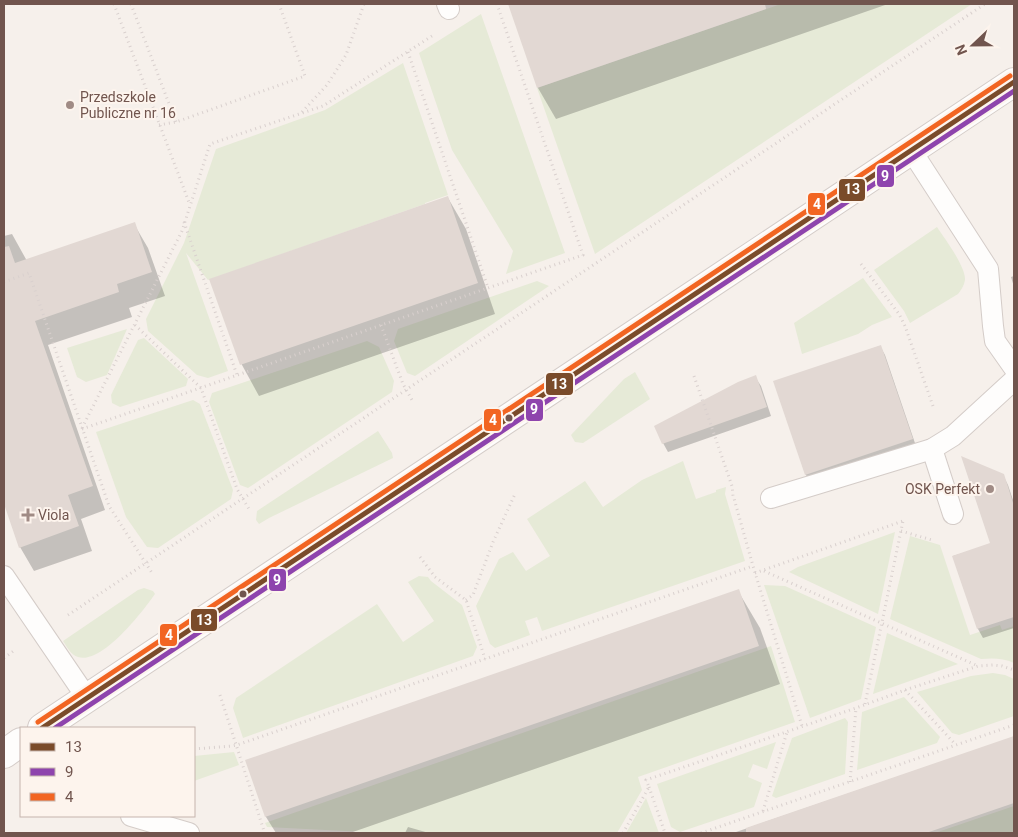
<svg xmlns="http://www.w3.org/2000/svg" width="1018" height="837" viewBox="0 0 1018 837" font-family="Roboto,sans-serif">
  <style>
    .green { fill: #e6ead7 }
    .shadow { fill: #0003 }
    .building { fill: #e2d8d3 }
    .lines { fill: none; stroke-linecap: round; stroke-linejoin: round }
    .service-casing { stroke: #d4ccc8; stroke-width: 22 }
    .tertiary-casing { stroke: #d4ccc8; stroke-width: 30 }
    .path { stroke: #d9d0ce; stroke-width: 3; stroke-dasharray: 1 4; stroke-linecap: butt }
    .service { stroke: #fefdfc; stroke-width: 20 }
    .tertiary { stroke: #fefdfc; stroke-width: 28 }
    .bus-1-casing { stroke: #fdf4ed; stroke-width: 9 }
    .bus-2-casing { stroke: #fdf4ed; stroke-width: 9 }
    .bus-3-casing { stroke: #fdf4ed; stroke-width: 9 }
    .bus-1 { stroke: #7a4b2a; stroke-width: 5 }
    .bus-2 { stroke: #8e44ad; stroke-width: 5 }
    .bus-3 { stroke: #f26522; stroke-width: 5 }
    .poi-dot { fill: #a08b85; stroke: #fdf4ed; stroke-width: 2 }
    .bus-dot { fill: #71554e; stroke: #fdf4ed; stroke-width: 2 }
    .labels { text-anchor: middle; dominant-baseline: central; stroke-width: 4; stroke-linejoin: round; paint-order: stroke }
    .poi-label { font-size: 14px; fill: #71554e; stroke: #fdf4ed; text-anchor: start }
    .line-badge { stroke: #fdf4ed; stroke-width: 2 }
    .badge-label { font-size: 14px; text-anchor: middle; font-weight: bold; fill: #fff }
  </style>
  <rect width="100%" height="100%" fill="#f6f0eb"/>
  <!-- green -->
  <g class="green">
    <path d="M781 4H972L595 254 537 88Z"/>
    <path d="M481 14 565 253 506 274 513 251 452 150 419 53Z"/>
    <path d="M403 63 448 195 425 203V204L208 280 186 253 228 371 208 378 197 375 148 331 146 319 184 243 216 149 325 110Z"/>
    <path d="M937 227C945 239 966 267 965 280 964 286 961 290 958 294L910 323 904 311 874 270Z"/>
    <path d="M863 278 892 317 872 325 858 334 802 354 794 323Z"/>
    <path d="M537 281 549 286 415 376 407 373 394 341 398 329Z"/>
    <path d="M127 329 107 375 86 382 77 377 67 348Z"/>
    <path d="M144 338 188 379 186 386 120 407 112 403 111 395 138 340Z"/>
    <path d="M367 341 379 347 394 381 392 392 248 488 240 485 209 402 212 393Z"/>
    <path d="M635 372 650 399 583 443 575 442 571 435 624 379Z"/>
    <path d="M193 400 200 404 233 490 231 499 158 548 147 547 126 517 96 432Z"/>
    <path d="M378 431 392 453 393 458 269 518 259 524 256 520 257 511Z"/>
    <path d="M683 461 696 499 716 492V490L726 487 725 494 745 561 542 631 537 617 525 621 530 635 495 648 490 644 476 606 499 559 513 552 526 571 550 556 527 519 585 481 603 507 642 480Z"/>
    <path d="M895 532 878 614 789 572 798 567Z"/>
    <path d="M910 536 940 545 970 635 1000 625 1002 630 1014 626V663C1003 658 993 658 981 659L890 619Z"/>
    <path d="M419 576 428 577 431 581 462 605 477 647 473 656 243 738 233 708 236 698 377 604 403 642 434 621 408 582Z"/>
    <path d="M764 585 785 586 876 627 861 699 810 718Z"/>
    <path d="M144 588 153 591 155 594C143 611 102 665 78 657 71 655 67 647 63 641L138 590Z"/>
    <path d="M887 633 958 664 873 694Z"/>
    <path d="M771 646 795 722 638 777 642 790 617 833H385L267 827 265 823Z"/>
    <path d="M993 673 1005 675 1014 679V716L959 735 952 733 917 692 971 676Z"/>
    <path d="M904 697 940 737 937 743 857 770 862 712Z"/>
    <path d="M845 718 848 722 845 774 776 798 772 796 792 738Z"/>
    <path d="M776 742 767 769 753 764 748 777 762 783 754 807 680 832 671 827 657 784Z"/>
    <path d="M234 752 239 765 194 781V756Z"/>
    <path d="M646 798 659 833H626Z"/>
    <path d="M1014 806V833H935Z"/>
  </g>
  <!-- shadow -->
  <g class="shadow">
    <path d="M509 4H888L556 119 538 88Z"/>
    <path d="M448 198 466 229 495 314 259 396 242 365 211 280Z"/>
    <path d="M134 224 148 248 165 296 129 308 132 317 48 345 105 510 81 519 92 551 34 571 20 547 4 500V236L12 234 27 261Z"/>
    <path d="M1014 276V287L1011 277Z"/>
    <path d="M880 346 885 355 917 449 811 484 806 475 775 382Z"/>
    <path d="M755 377 761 386 771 416 668 452 663 443Z"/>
    <path d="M1003 475 1008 485 1014 503V628L983 638 978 629 953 556 992 544Z"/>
    <path d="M738 591 760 628 780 684 350 833H276L266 817 247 761Z"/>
    <path d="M1014 737V833H733Z"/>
    <path d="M408 827 429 833H405Z"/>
  </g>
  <!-- building -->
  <g class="building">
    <path d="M508 4H765L766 9 537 88Z"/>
    <path d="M448 196 478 283 240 365 209 279Z"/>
    <path d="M135 222 152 272 117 284 119 292 35 321 93 486 68 495 79 526 19 548 4 504V247L9 246 15 263Z"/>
    <path d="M881 345 913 439 805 475 773 381Z"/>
    <path d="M756 375 767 407 662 444 654 426 738 382Z"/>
    <path d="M961 456 1004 474 1014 506V617L977 629 952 556 990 543Z"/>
    <path d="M739 589 759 646 265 817 245 760Z"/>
    <path d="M1014 736V803L926 833H746V828Z"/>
  </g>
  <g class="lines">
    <defs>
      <g id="service">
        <path d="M447 4 449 9"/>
        <path d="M911 150 988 269 993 326 995 341 1014 368"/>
        <path d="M932 449 953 514"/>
        <path d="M771 498 932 449 953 436 1014 380"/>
        <path d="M4 576 87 698"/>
        <path d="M131 816 189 833"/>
      </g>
      <g id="tertiary">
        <path d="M42 728 1014 82"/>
        <path d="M4 754 21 742"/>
      </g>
    </defs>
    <!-- service casing -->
    <use href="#service" class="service-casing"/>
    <!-- tertiary casing -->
    <use href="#tertiary" class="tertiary-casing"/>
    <!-- path -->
    <g class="path">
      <path d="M114 4 190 205"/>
      <path d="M131 4 176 122"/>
      <path d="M408 52 488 288"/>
      <path d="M302 112 327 85 346 55 364 4"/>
      <path d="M159 125 176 122 305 76 279 4"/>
      <path d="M184 222 237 375"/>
      <path d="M861 264 899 314 905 326 934 409"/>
      <path d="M4 282 29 273 109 506 152 573"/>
      <path d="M135 325 201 388 237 489 249 509"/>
      <path d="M381 325 403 384 412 400"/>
      <path d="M694 376 732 486 733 495 753 566 802 726"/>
      <path d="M82 428 182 231 210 144 323 106 432 36"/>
      <path d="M82 429 583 255 497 4"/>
      <path d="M901 531 932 540"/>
      <path d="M420 557 435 577 466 600 485 659"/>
      <path d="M764 571 978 666"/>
      <path d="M755 573 903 521"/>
      <path d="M466 600 473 595 493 542 515 494"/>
      <path d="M68 615 985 4"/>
      <path d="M4 658 15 650"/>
      <path d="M905 690 956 745"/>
      <path d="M220 695 264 831"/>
      <path d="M865 704 903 521"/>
      <path d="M194 749 232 746 237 745 753 566"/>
      <path d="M850 782 856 708"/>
      <path d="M649 787 665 833"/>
      <path d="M763 811 787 732"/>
      <path d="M623 833 649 787 646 780 856 708 905 690 978 666 993 665 1002 666 1014 670"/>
      <path d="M701 833 1014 725"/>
    </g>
    <!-- service -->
    <use href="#service" class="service"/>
    <!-- tertiary -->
    <use href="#tertiary" class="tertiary"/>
    <defs>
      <path id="bus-1" d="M42 728 1014 82"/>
      <path id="bus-2" d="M55 728 1014 91"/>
      <path id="bus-3" d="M38 722 1010 76"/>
    </defs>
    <!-- bus-1 casing -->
    <use href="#bus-1" class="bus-1-casing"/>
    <!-- bus-2 casing -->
    <use href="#bus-2" class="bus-2-casing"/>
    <!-- bus-3 casing -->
    <use href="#bus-3" class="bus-3-casing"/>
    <!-- bus-1 -->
    <use href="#bus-1" class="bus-1"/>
    <!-- bus-2 -->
    <use href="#bus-2" class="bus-2"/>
    <!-- bus-3 -->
    <use href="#bus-3" class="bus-3"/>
  </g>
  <!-- markers -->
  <g class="poi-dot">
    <circle cx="70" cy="105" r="5"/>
    <circle cx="990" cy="489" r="5"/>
    <path d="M25.5 507.5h5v5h5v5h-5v5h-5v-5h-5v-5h5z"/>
  </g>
  <g class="bus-dot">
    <circle cx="509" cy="418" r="4.5"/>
    <circle cx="243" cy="594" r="4.5"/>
  </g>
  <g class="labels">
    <!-- poi labels -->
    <g class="poi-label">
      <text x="80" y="97">Przedszkole<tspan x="80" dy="16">Publiczne nr 16</tspan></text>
      <text x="980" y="489" text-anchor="end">OSK Perfekt</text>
      <text x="38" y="515">Viola</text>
    </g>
  </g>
  <g class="line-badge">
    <rect x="876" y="164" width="19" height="24" rx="5" fill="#8e44ad"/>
    <rect x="838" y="178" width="28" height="24" rx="5" fill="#7a4b2a"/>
    <rect x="807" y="192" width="19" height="24" rx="5" fill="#f26522"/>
    <rect x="545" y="372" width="29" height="24" rx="5" fill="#7a4b2a"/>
    <rect x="525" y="398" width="19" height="24" rx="5" fill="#8e44ad"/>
    <rect x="483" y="408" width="19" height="24" rx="5" fill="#f26522"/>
    <rect x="268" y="568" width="19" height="24" rx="5" fill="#8e44ad"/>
    <rect x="190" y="608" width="28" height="24" rx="5" fill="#7a4b2a"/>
    <rect x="159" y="623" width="19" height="24" rx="5" fill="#f26522"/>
  </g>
  <g class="badge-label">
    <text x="885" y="181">9</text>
    <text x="852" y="194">13</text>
    <text x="817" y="209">4</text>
    <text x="559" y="389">13</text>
    <text x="534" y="414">9</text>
    <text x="493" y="425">4</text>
    <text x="277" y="585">9</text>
    <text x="204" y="625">13</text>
    <text x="169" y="640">4</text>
  </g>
  <!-- border -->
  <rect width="1018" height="837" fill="none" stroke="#71554e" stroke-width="10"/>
  <!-- legend -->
  <rect x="20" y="727" width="175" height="90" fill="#fdf4ed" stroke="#c5b4ad"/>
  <rect x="30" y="743" width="25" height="8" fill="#7a4b2a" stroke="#c5b4ad"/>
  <text x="65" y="752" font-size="15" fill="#71554e">13</text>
  <rect x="30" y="768" width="25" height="8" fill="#8e44ad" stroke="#c5b4ad"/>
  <text x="65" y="777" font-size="15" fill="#71554e">9</text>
  <rect x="30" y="793" width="25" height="8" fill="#f26522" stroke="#c5b4ad"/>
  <text x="65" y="802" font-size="15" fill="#71554e">4</text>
  <!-- north arrow -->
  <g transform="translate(973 45) rotate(248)" stroke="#fdf4ed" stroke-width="4" paint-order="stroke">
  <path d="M0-4L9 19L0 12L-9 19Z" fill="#71554e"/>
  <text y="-8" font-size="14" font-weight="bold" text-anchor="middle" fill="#71554e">N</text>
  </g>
</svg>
